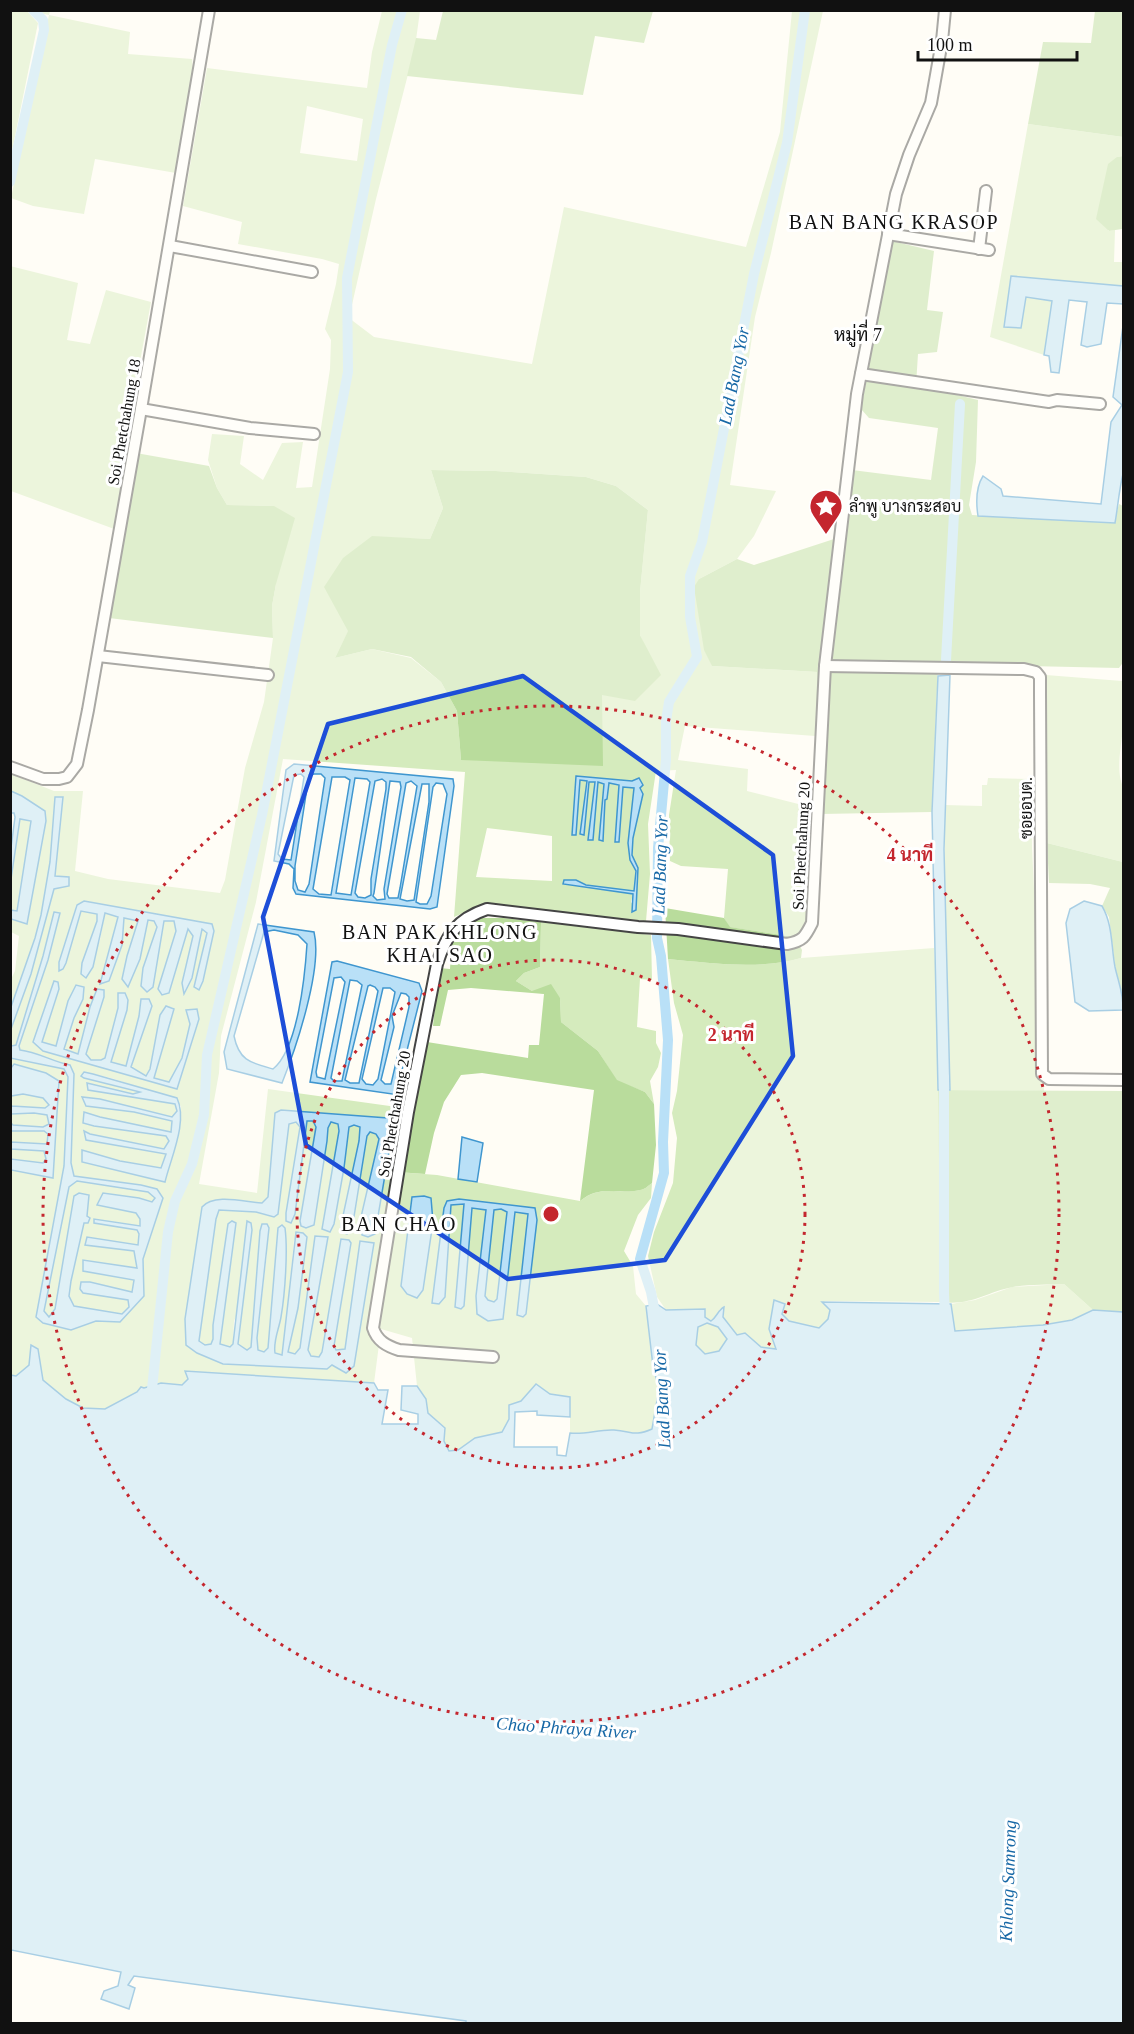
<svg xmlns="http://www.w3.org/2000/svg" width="1134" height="2034" viewBox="0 0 1134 2034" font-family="'Times New Roman',Sarabun,serif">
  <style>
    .green { fill: #d5ebbd; fill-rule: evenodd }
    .forest { fill: #b9dc9c }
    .water { fill: #b9e0f7; stroke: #3f96cf; stroke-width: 1.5; fill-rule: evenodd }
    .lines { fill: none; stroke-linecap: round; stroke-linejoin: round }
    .canal { stroke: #b9e0f7; stroke-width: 10 }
    .street-casing { stroke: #444; stroke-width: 14 }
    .street { stroke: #fff; stroke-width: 10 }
    .marked { fill: none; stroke: #1d4ed8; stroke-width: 4.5; stroke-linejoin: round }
    .ring { fill: none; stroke: #c4262e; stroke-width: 3; stroke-dasharray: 3 6 }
    .labels { text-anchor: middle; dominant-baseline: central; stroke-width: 6; stroke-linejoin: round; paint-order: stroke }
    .street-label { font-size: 16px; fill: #111; stroke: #fff }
    .poi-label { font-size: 16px; fill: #111; stroke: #fff; text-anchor: start }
    .neighbourhood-label { font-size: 18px; fill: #111; stroke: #fff }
    .water-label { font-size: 18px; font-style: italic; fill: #1768a6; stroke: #fff }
    .quarter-label { font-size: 20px; letter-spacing: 1.5px; fill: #111; stroke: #fff }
    .centre { fill: #c4262e; stroke: #fff; stroke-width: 3 }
    .ring-label { font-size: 18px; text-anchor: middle; font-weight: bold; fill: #c4262e; stroke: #fff; stroke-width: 6; stroke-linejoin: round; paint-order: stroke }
  </style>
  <rect width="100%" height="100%" fill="#fffdf5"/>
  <!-- green -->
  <g class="green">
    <path d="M11 10 27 11 38 23 11 156Z"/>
    <path d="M30 11H50L49 15 130 32 128 54 192 59 194 81 176 173 95 159 84 214 33 206 11 198 49 15Z"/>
    <path d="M382 11H420L415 47 376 199 349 318 374 337 532 364 564 207 746 247 780 132 792 11H823L771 253 755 317 730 485 776 491 754 536 737 559 699 579 712 666 817 672 815 736 685 726 678 760 748 769 747 791 810 807 809 924 802 933 795 937 729 927 724 918 728 869 681 866 670 861 669 815 676 770 656 771 648 824 650 874 646 921 484 904 454 917 465 772 283 759 256 902 221 1036 219 1073 199 1184 257 1193 268 1089 404 1108 397 1172 437 1175 580 1201C602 1184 616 1195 640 1190 644 1190 648 1186 652 1183L651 1198 638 1215 624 1251 633 1266 636 1294 646 1306 653 1366 659 1389 652 1430 639 1435 570 1433V1397L550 1394 536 1384 521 1401 502 1432 475 1438 458 1450 449 1451 444 1441 445 1428 428 1413 426 1399 417 1386 412 1338 381 1329 374 1383 185 1371 188 1379 182 1385 161 1383 144 1388 105 1409 83 1408 66 1399 43 1380 38 1349 32 1345 29 1365 16 1376 11 1375 10 981 15 971 19 936 11 932V919L27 923 46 821 22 796 11 791V774L54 791H83L75 871 108 879 220 893 225 880 245 768 264 702 273 638 272 606 276 584 274 506 227 505 217 488 208 460 212 434 244 436 240 464 263 480 282 443 303 442 296 488 312 487 330 369 331 340 325 329 336 284 339 264 322 259 238 244 242 222 183 206 207 68 367 88 372 52ZM307 106 363 119 357 161 300 153ZM431 470 496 471 586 477 616 486 648 510 640 592V635L647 650 602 694 600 720 461 760 457 711 441 682 411 658 372 649 335 658 348 632 372 537 430 539 443 508ZM576 776 632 781 639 779 640 788 643 795 633 838 632 855 638 868 636 910 631 902 633 894 563 884 576 880 586 885 634 892 636 871 630 860 628 843 634 788 623 786 619 842H615L619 784 609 783 607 798 605 800 603 841 599 839 604 783 598 782 593 840H588L595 782 589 781 584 835 580 834 587 781 580 780 572 835ZM487 828 552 836V881L476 877ZM84 901 212 924 214 931 203 981 199 989 194 986 207 932 202 928 192 978 185 993 182 983 193 936 187 928 169 993 158 989 176 931 174 921H164L153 987 147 992 141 986 143 968 158 927 155 921 148 920 140 959 127 956 138 921 124 918 122 945 100 983 118 917 105 913 100 940 86 977 81 974 82 963 97 921V914L81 911 63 969 76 905ZM54 981 59 989 42 1042 56 1046 68 1001 76 986 83 999 74 1018 64 1049 78 1054 104 997 86 1055 91 1060H102L105 1058 118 1008V994L128 1000 110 1062 126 1066 139 1016 141 999 152 1006 131 1068 146 1077 150 1069 160 1015 166 1006 173 1008 154 1079 170 1083 182 1058 190 1024 186 1010 199 1020 177 1089 44 1051 33 1043ZM84 1073C117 1076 150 1093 181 1106L165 1181 82 1162 83 1151 120 1161 161 1168 166 1154 86 1140 85 1131 90 1134 165 1149 169 1141 166 1136 94 1126 83 1123 84 1112 100 1117 171 1133 173 1121 134 1112 83 1098 100 1099 173 1117 177 1111 175 1104 88 1090 87 1083 133 1094 142 1092 84 1078ZM281 1110 388 1118 393 1131 386 1159 375 1234 361 1217 379 1139 376 1134 370 1131 367 1136 352 1229 347 1234 341 1225 359 1141 360 1127 354 1125 349 1127 344 1168 334 1224 330 1232 331 1184 339 1131 338 1123 331 1122 328 1128 327 1141 300 1221 316 1127 313 1121H307L295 1214 291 1222 286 1213 300 1127 296 1122 289 1124 277 1214 274 1217 256 1212 219 1209 216 1219 199 1341 205 1345 211 1344 213 1339V1325L228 1224 233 1221 236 1223 220 1345 231 1347 233 1344 234 1321 242 1304 238 1345 248 1350 251 1347 262 1224 267 1254 257 1338 258 1350 264 1352 268 1348 285 1228 286 1238 281 1317 274 1345 275 1353 283 1355 294 1240 307 1238 298 1308 288 1352 295 1354 300 1348 328 1237 308 1350 311 1356 319 1357 322 1352 341 1239 334 1347 336 1350 345 1349 360 1241 346 1373 332 1365 186 1345 185 1319 202 1207C214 1193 245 1202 262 1203L268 1197 275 1114Z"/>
    <path d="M1028 124 1123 137V156L1117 157 1108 231 1115 230 1114 262H1123V286L1011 277 1026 297 1052 301 1044 355 990 337Z"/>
    <path d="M10 266 78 283 67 340 90 344 106 290 151 302 137 378 139 395 117 530 11 491Z"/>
    <path d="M1046 675 1122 681C1123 694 1124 706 1124 719 1123 738 1114 772 1124 788L1123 862 1047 843Z"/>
    <path d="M988 778 1031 779 1032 848 1044 1091 950 1090 944 909 945 805 982 806V785H987Z"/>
    <path d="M20 819 32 820 17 911 11 910V879Z"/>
    <path d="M541 922 651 935 652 980 640 979 637 1027 656 1031V1043L661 1053 658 1067 650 1081 654 1104 645 1092 617 1081 598 1051 561 1022 560 998 532 991 516 981 524 973 540 967Z"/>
    <path d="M934 948 937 989 941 1302 824 1301 830 1309 828 1319 819 1328 789 1321 782 1314 769 1329 777 1350 761 1347 745 1333 737 1335 723 1317 724 1308 720 1309 715 1318 711 1321 705 1317V1309L666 1310 657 1297 648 1256 654 1232 673 1183 677 1138 672 1113 677 1091 683 1035 674 1003 668 959C711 963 759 970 801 958Z"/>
    <path d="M1064 1284 1093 1310 1072 1320 1043 1325 954 1331 951 1304 975 1300 1012 1287Z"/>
    <path d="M707 1323 718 1327 727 1339 719 1352 704 1354 696 1345 698 1327Z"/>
  </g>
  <!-- forest -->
  <g class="forest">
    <path d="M443 11V10L653 11 644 43 595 36 583 95 407 76 416 38 436 40Z"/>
    <path d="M1095 11H1123V137L1028 124 1043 42 1091 43Z"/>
    <path d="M1123 156V223L1122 229 1109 231 1096 219 1108 164 1117 157Z"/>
    <path d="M892 241 934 251 927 310 943 312 937 352 918 354 916 385 978 400 976 462 969 505 972 515 1114 523 1119 504 1123 506 1124 661 1119 668 938 664 932 812 821 814 815 736 817 672 712 666 704 650 694 587 699 579 737 559 754 565 834 539 840 508 852 470 931 480 938 428 869 418 861 409Z"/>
    <path d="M136 453 209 466 217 488 227 505 274 506 295 518 276 584 272 606 273 638 109 618Z"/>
    <path d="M431 470 496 471 586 477 616 486 648 510 640 592V635L661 675 635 701 602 695 603 766 461 760 457 711 441 682 411 657 372 649 335 658 348 631 324 587 343 558 372 536 430 539 443 508Z"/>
    <path d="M1047 843 1123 862V1002L1115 966 1109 917 1102 906 1110 888 1090 884 1049 883Z"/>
    <path d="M665 908 724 918 730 927 795 937 802 950 801 958C759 970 711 963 668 959Z"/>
    <path d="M476 918H503L541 922 540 967 524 973 516 981 532 991 551 984 560 998 561 1022 598 1051 617 1080 645 1092 654 1104 656 1145 652 1183C648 1186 644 1190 640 1190 617 1195 601 1184 580 1201L594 1090 482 1073 461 1075 444 1102 434 1133 425 1174 397 1172 427 1042 528 1058 529 1045H539L544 994 471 988 448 990 440 1026H433L439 968 450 969 452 936Z"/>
    <path d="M938 1090 1123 1091V1312L1093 1310 1064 1284C1048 1285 1029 1284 1013 1287 986 1292 972 1306 941 1302Z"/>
  </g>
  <!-- water -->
  <g class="water">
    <path d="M1011 276 1123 286V304L1107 303 1101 344 1087 347 1081 345 1087 302 1069 300 1059 373 1051 372 1049 356 1044 355 1052 301 1026 297 1021 328 1004 327Z"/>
    <path d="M1123 326V474C1119 490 1118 506 1115 523L978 516C976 503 976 487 983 476L1001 489 1003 496 1101 504 1111 422 1122 405 1113 397Z"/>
    <path d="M950 675 944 849 950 1090H938L932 812 938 676Z"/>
    <path d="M294 764 453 779 454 786 437 907 430 909 296 894 293 888 294 869 289 864 274 861 286 770ZM301 774 304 777 291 860 282 859 278 854 294 775ZM314 774H321L325 778 309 884 305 892 298 890 295 881V866L309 775ZM332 777H345L350 780 331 895 319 894 313 889ZM355 778 367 779 370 782 351 895 336 893ZM382 779 386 782V789L371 879V895L365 898 358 897 355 893 375 781ZM390 781 400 782 401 787 384 889 385 899 377 900 373 896 374 893ZM411 781 417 786 400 888 398 898H389L387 894 406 783ZM436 783 443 784 447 794 431 896 427 904H420L416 902 433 787ZM422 784H429V802L414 900 407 901 400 899Z"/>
    <path d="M576 776 632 781 639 778 643 785 640 788 643 794 633 838 632 855 638 868 636 910 632 912 633 894 563 884 564 880H576L586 885 634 891 636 871 630 860 628 843 634 788 623 787 619 842H615L619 785 609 783 607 799 605 800 603 841 599 840 604 784 598 782 593 840H588L595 782H589L584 835 580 834 587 781 580 780 576 835H572Z"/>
    <path d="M11 791 22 796 45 811 46 821 27 924 11 919 10 910 17 911 31 821 20 819 11 879V848L15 817 14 813H11Z"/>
    <path d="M55 797H63L55 876 69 877V886L54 889 31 974 11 1029V1007L35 938 41 915 50 862Z"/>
    <path d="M84 901 212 924 214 931 203 981 199 990 194 987 207 933 202 929 192 978 184 994 182 983 193 936 188 929 169 993 162 995 158 989 176 931 174 921H164L153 987 147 992 141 986 143 968 157 927 154 921 148 920 140 959 128 987 122 979 127 956 138 921 124 918 122 945 109 981 100 984 118 917 105 913 93 967 86 978 81 974 82 963 97 921V914L81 911 66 963 63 969 59 971V962L77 905Z"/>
    <path d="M1084 901 1102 906C1113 925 1111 946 1115 967 1118 981 1124 995 1123 1010L1089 1011 1075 1002 1066 923 1070 909Z"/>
    <path d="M54 912 60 913 48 960 19 1046 20 1050C38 1052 53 1062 70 1065L74 1074 71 1163 74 1176 141 1185 157 1189 163 1198 143 1259 144 1296 120 1322 96 1321 71 1330 43 1323 36 1317 64 1166 68 1077 64 1069 10 1058 11 1046 16 1045 43 956ZM77 1181 148 1192 155 1198 152 1202 139 1198 103 1193 97 1205 136 1213 140 1219V1226L94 1219V1223L137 1230 139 1234 138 1245 87 1237 85 1245 134 1251 137 1268 83 1260V1271L134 1280 132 1292 90 1282H81L80 1289 83 1293 128 1300 129 1307 122 1314 74 1306 69 1296 71 1281 84 1223H88L90 1218 87 1216 89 1195 79 1193 74 1196 55 1309 49 1317 44 1311 69 1187Z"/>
    <path d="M258 924 314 932C323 968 296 1048 282 1083L227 1069 224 1052ZM274 930 298 935 307 944C305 975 298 1049 273 1069 251 1063 239 1061 234 1036L264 932Z"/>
    <path d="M337 961 419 983 422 991 401 1074 399 1095 310 1082 332 962ZM341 977 345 982 325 1079 317 1077 316 1072 334 978ZM350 980 357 981 362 985 342 1081H334L331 1078ZM370 985 375 987 378 991 359 1083H350L345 1080 368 986ZM383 988H390L395 992 378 1079 373 1085 366 1084 362 1079ZM401 993 406 994 409 997V1007L391 1084H385L381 1080 394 1027 392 1016Z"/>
    <path d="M54 981 58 982 59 989 42 1042 56 1046 68 1001 76 985 84 987 83 999 74 1018 64 1049 78 1054 90 1007 97 989 104 990V997L86 1054 91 1060H101L105 1058 118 1008V993H125L128 1000 127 1010 111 1062 126 1066 139 1016 141 999H149L152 1006 131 1067 146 1076 150 1069 160 1015 166 1006 174 1009 154 1078 169 1082 182 1058 190 1024 186 1010 197 1009 199 1019 177 1089 43 1051 33 1042Z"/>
    <path d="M14 1064 46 1073 59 1081 53 1178 11 1170V1159L43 1163 46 1159 44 1151 11 1149V1142L47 1144 48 1134 44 1131H11V1123L13 1125 43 1127 49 1124 47 1115 34 1113 11 1114V1105L12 1106 45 1108 49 1105 43 1098 23 1094 11 1096V1068Z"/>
    <path d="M84 1072 93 1074 177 1098C188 1122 171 1157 165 1182L82 1162V1150L120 1161 161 1168 166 1154 86 1140 84 1131 90 1134 164 1149 169 1141 166 1136 94 1126 83 1123 84 1112 100 1117 171 1132 172 1121 134 1112 86 1106 82 1097 100 1099 172 1117 177 1111 175 1104 88 1090 87 1083 133 1094 140 1092 84 1078 81 1076Z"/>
    <path d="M281 1110 388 1118 394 1122 375 1234 368 1237 362 1235 361 1217 379 1139 376 1134 370 1132 367 1136 352 1229 347 1234 341 1232V1225L359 1141 360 1127 354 1125 349 1127 344 1168 334 1224 330 1232 322 1229 339 1131 338 1124 331 1122 328 1128 327 1141 314 1225 306 1228 301 1226 300 1221 316 1127 313 1121H307L295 1214 291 1223 286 1221V1213L300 1127 296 1122 289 1124 278 1214 274 1217 256 1212 219 1210 216 1219 199 1341 205 1345 211 1344 213 1339V1325L228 1224 232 1221 236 1223 220 1344 230 1347 233 1344 247 1221 251 1223 252 1230 238 1344 247 1350 251 1347 260 1231 262 1224H267L269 1228 257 1338 258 1350 264 1352 268 1348 278 1228 282 1225 285 1228C288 1251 285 1294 281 1317 279 1329 273 1341 275 1353L282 1355 296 1232 303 1233 307 1237 298 1308 288 1352 295 1354 300 1348 315 1236 328 1237 308 1350 311 1356 319 1357 322 1352 341 1239 349 1240 351 1243 334 1346 336 1350 345 1349 360 1241 374 1243 354 1366 346 1373 332 1365 327 1369 223 1364 197 1353 186 1345 185 1319 202 1207C214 1193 245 1202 262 1203L268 1197 275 1113Z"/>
    <path d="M462 1137 483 1143 477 1182 458 1179Z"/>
    <path d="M424 1196 431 1198 433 1222 423 1290 417 1298 407 1294 401 1286 412 1197Z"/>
    <path d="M459 1199 535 1208 537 1220 526 1314 523 1317 517 1315 528 1214 515 1212 503 1319 488 1321 477 1314 476 1296 486 1210 472 1208 464 1306 461 1309 455 1307 464 1204 451 1205 445 1297 439 1304 432 1303 444 1208 447 1201ZM501 1209 507 1212 497 1299 494 1302 488 1300 485 1296 494 1210Z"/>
    <path d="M774 1300 785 1304 782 1314 789 1321 819 1328 828 1319 830 1310 822 1302 951 1304 955 1331 1043 1325 1072 1320 1093 1310 1123 1312V2023L466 2024V2021L134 1976 128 1985 135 1988 129 2009 101 1999 104 1991 118 1986 121 1972 11 1950 10 1375 16 1376 29 1365 31 1345 38 1349 43 1380 66 1399 83 1408 105 1409 137 1392 141 1387 144 1388 161 1383 182 1385 188 1379 185 1371 374 1383 378 1390H388L382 1424H418V1414L401 1410 402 1386H417L426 1399 428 1413 445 1428 444 1441 449 1451 458 1450 475 1438 502 1432 509 1419V1405L521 1401 536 1384 550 1394 570 1397V1417L537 1415V1411L515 1412 514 1447H557V1455L566 1456 570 1433C585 1435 599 1429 614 1430 632 1431 634 1437 652 1429L659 1389 653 1366 646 1306 657 1304 666 1310 705 1309V1317L711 1321C717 1317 718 1310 724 1307L723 1317 737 1335 745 1333 761 1347 776 1349 769 1329ZM707 1323 718 1327 727 1339 719 1351 705 1354 696 1345 698 1327Z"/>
  </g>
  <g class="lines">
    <!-- canal -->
    <g class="canal">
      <path d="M10 182 44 30 43 20 33 10"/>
      <path d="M946 660 960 404"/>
      <path d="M944 1077V1293L945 1316"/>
      <path d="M656 1318 651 1292 640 1259 664 1173 663 1142 668 1040 661 956 657 938 658 848 666 760V721L669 702 697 657 690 617V576L702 542 754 274 787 143 805 10"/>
      <path d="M151 1399 168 1232 175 1201 192 1164 204 1115 207 1055 262 815 348 372 347 278 392 45 402 10"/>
    </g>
    <defs>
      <g id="street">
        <path d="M888 234 989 250"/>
        <path d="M170 246 312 272"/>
        <path d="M979 249 986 191"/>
        <path d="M861 374 1049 402 1057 400 1100 404"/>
        <path d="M141 409 250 428 314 434"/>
        <path d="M98 656 268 675"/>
        <path d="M825 666 1024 669 1036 672 1040 677V694L1042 1074 1049 1079 1124 1080"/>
        <path d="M10 767 43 779H59L67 777 77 764 88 710 141 409 209 10"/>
        <path d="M493 1357 399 1350C387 1346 377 1341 373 1328L408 1112 437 964C446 935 457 919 487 909L638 927 678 929 787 944C803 941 805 937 812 923L825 666 857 394 896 194 909 155 931 103 942 41 945 10"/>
      </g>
    </defs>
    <!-- street casing -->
    <use href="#street" class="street-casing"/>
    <!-- street -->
    <use href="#street" class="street"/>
  </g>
  <!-- marked area -->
  <path d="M0 0H1134V2034H0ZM523 676 773 855 793 1056 665 1260 508 1279 306 1145 263 917 328 724Z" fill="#fffdf5" fill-opacity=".55" fill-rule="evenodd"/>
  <path class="marked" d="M523 676 773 855 793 1056 665 1260 508 1279 306 1145 263 917 328 724Z"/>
  <!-- distance rings -->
  <g class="ring">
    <circle cx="551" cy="1214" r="254"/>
    <circle cx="551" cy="1214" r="508"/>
  </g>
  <!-- icons -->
  <defs>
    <symbol id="sight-pin" viewBox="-11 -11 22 30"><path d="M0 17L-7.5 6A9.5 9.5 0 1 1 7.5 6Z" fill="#c4262e" stroke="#fff"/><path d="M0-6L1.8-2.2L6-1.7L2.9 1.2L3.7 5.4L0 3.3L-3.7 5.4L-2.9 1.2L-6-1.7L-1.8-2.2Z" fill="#fff"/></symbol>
  </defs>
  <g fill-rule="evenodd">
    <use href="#sight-pin" x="807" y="487" width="38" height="52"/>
  </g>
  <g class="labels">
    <!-- street labels -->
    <g class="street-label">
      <text transform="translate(124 422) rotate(-80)">Soi Phetchahung 18</text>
      <text transform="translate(1026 808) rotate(-90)">ซอยอบต.</text>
      <text transform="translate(801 846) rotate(-87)">Soi Phetchahung 20</text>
      <text transform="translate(394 1114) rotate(-80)">Soi Phetchahung 20</text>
    </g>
    <!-- poi labels -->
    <g class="poi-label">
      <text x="849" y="506">ลำพู บางกระสอบ</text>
    </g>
    <!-- neighbourhood labels -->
    <g class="neighbourhood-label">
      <text x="858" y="335">หมู่ที่ 7</text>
    </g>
    <!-- water labels -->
    <g class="water-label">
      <text transform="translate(734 376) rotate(-79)">Lad Bang Yor</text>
      <text transform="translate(660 865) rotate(-88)">Lad Bang Yor</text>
      <text transform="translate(662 1399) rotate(-93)">Lad Bang Yor</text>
      <text transform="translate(566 1728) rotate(4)">Chao Phraya River</text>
      <text transform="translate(1008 1881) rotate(-88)">Khlong Samrong</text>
    </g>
    <!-- quarter labels -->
    <g class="quarter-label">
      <text x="894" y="222">BAN BANG KRASOP</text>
      <text x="440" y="932">BAN PAK KHLONG<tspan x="440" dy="23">KHAI SAO</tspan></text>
      <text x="399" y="1224">BAN CHAO</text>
    </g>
  </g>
  <circle cx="551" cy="1214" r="9" class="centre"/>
  <g class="ring-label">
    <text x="910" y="861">4 นาที</text>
    <text x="731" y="1041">2 นาที</text>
  </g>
  <!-- border -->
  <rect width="1134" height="2034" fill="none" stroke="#111111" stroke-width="24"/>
  <!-- scale -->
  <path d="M918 51v9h159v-9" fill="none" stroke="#111111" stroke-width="3"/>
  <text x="927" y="51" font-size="18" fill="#111111" stroke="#ffffff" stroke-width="4.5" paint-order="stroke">100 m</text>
</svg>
